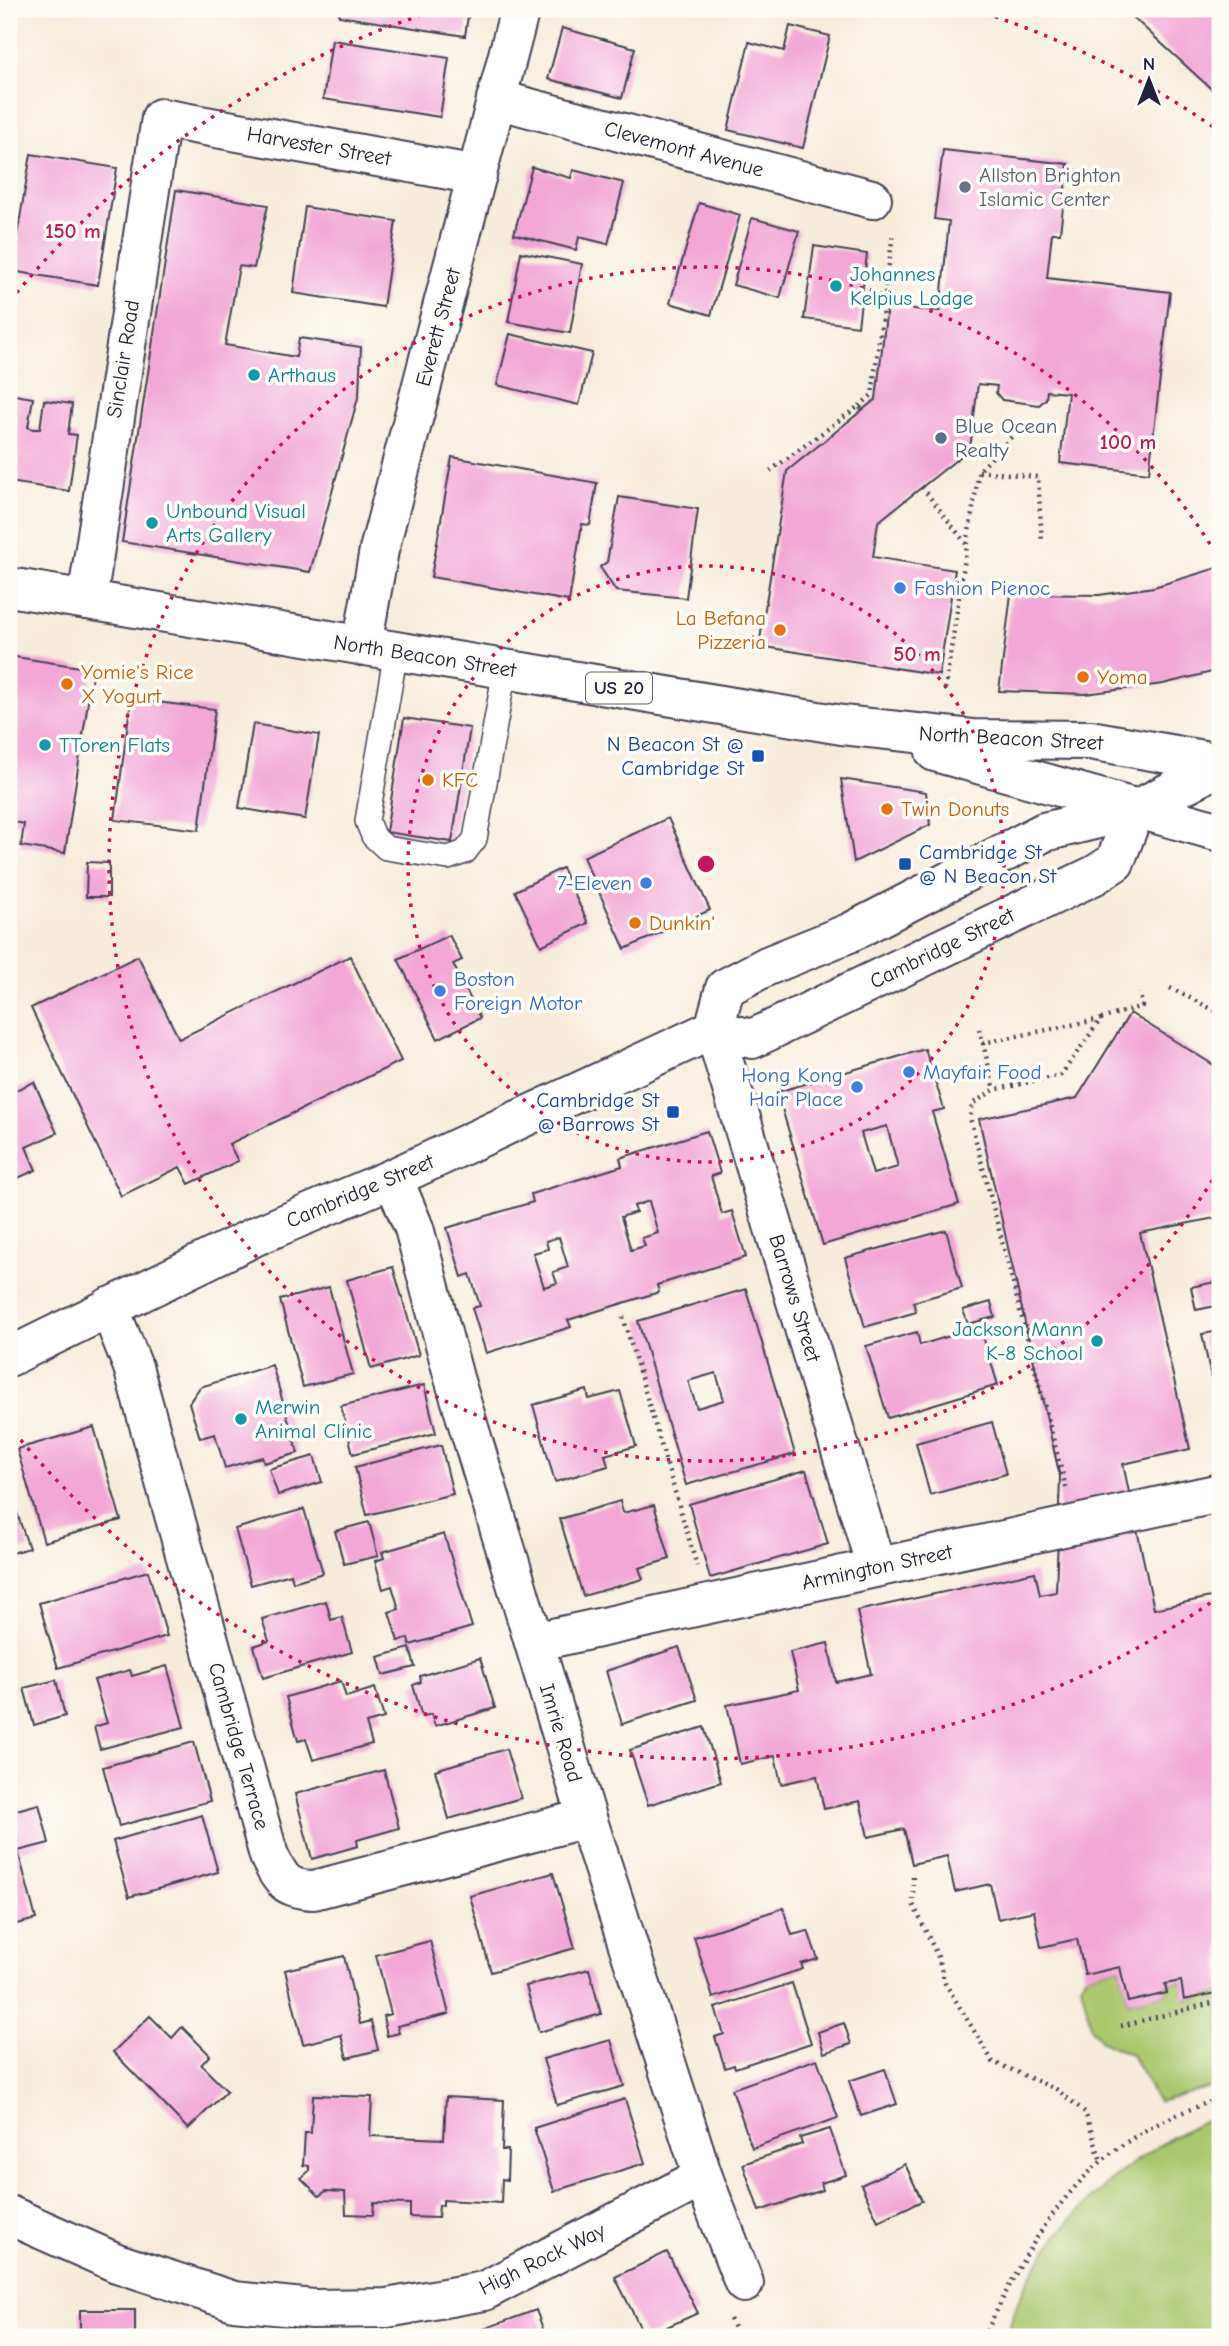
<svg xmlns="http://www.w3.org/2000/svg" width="1229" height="2346" viewBox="0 0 1229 2346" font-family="'Comic Neue',sans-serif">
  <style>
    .green { fill: #abc66c; stroke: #667454; stroke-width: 2 }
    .building { fill: #f2a7d7; fill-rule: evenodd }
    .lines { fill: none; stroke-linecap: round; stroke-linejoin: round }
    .lane-casing { stroke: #424053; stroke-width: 26 }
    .street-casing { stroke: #424053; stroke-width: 42 }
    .secondary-casing { stroke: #424053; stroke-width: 42 }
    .primary-casing { stroke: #424053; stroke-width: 42 }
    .path { stroke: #424053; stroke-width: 4.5; stroke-dasharray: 2 5; stroke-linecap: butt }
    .lane { stroke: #fff; stroke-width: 23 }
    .street { stroke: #fff; stroke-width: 38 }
    .secondary { stroke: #fff; stroke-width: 38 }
    .primary { stroke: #fff; stroke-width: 38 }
    .ring { fill: none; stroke: #c2185b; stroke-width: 3.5; stroke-dasharray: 3.5 7 }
    .worship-dot { fill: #6b7280; stroke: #fdfcf7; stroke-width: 2.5 }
    .culture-dot { fill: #0f9aa8; stroke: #fdfcf7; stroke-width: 2.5 }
    .service-dot { fill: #5c6f8a; stroke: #fdfcf7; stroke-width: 2.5 }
    .shop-dot { fill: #3f7fe0; stroke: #fdfcf7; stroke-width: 2.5 }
    .food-dot { fill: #e8710a; stroke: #fdfcf7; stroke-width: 2.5 }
    .transit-dot { fill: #1a4fb4; stroke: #fdfcf7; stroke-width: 2.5 }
    .labels { text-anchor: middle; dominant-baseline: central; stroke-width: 7; stroke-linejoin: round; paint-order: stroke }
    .shield { fill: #fdfcf7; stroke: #646373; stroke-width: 2 }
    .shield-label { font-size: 19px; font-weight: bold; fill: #22223b }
    .street-label { font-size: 21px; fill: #22223b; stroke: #fdfcf7 }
    .worship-label { font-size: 21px; fill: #5b616d; stroke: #fdfcf7; text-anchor: start }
    .culture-label { font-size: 21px; fill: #0d838f; stroke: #fdfcf7; text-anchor: start }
    .service-label { font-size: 21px; fill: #4e5e75; stroke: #fdfcf7; text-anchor: start }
    .shop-label { font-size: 21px; fill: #366cbe; stroke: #fdfcf7; text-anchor: start }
    .food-label { font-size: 21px; fill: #c56008; stroke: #fdfcf7; text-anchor: start }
    .transit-label { font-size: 21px; fill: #164399; stroke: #fdfcf7; text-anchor: end }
    .centre { fill: #c2185b; stroke: #fdfcf7; stroke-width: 3.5 }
    .ring-label { font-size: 21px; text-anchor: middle; font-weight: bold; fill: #c2185b; stroke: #fdfcf7; stroke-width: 7; stroke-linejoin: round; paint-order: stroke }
  </style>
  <rect width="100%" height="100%" fill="#fdfcf7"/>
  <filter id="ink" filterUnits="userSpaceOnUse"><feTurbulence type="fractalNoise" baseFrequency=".0143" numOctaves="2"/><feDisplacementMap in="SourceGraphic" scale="14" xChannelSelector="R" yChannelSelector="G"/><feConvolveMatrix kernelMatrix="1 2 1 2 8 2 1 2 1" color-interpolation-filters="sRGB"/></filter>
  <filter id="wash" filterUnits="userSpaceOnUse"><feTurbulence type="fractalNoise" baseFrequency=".00686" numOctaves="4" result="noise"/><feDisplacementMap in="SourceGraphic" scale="28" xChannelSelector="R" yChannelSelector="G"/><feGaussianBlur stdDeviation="1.57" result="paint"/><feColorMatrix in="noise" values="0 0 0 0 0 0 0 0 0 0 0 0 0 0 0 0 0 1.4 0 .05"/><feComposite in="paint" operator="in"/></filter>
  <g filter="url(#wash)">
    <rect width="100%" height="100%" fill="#f7ecdb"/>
    <!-- green -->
    <g class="green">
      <path d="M1120 1967 1128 2002 1167 1993 1165 1984 1181 1981 1185 2000 1220 1992V2084L1158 2102 1131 2055 1101 2041 1092 2030 1081 1985 1085 1975Z"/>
      <path d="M1220 2114V2337H1007C1028 2239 1131 2149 1220 2114Z"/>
    </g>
    <g id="blocks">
      <!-- building -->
      <g class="building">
        <path d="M340 9H469L465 36 339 16Z"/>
        <path d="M1124 9H1220V97Z"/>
        <path d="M790 26 830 36 803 148 728 130 749 42 784 51Z"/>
        <path d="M562 28 635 48 622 98 548 79Z"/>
        <path d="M332 40 449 58 440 117 323 99Z"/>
        <path d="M943 150 1068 164 1060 233H1052L1047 278 1170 292 1149 473 1060 463 1068 393 1047 391 1046 399 1039 405 1002 400 996 393 997 386 978 384 970 449 878 522 873 557 955 570 939 675 759 646 787 471 876 399 887 307 940 311 949 221 934 219Z"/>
        <path d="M31 154 117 168 98 285 11 271Z"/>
        <path d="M532 167 571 178 573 170 624 183 608 244 579 237 576 250 514 234Z"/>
        <path d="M176 190 268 205 254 268 239 266 225 345 296 357 299 338 361 347 359 394 310 572 122 542Z"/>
        <path d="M699 203 740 215 711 315 670 303Z"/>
        <path d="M305 207 396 221 383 307 293 293Z"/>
        <path d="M752 218 799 231 780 298 733 285Z"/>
        <path d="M814 246 867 254 858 326 804 319Z"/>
        <path d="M521 252 582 264 570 333 508 322Z"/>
        <path d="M510 334 592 353 579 405 497 385Z"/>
        <path d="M9 394 33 398 28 427 33 429H40L44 400 72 404 68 434 77 435 69 491 9 482Z"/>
        <path d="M452 457 597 483 590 525 582 524 569 601 431 577Z"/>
        <path d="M619 497 698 509 686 598 616 591 600 567 607 562Z"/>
        <path d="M1220 567V670L1163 684 1085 694 999 691 1011 594 1099 595 1154 587Z"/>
        <path d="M9 656 93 669 65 853 21 846 24 824 9 821Z"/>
        <path d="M131 699 215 709 199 830 115 820Z"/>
        <path d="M404 718 470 728 452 842 386 832Z"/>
        <path d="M253 724 319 735 305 819 239 808Z"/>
        <path d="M841 779 926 792 930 825 854 862Z"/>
        <path d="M668 818 710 910 625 949 583 857Z"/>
        <path d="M87 862 109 863V897H86Z"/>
        <path d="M562 868 588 923 541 946 515 891Z"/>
        <path d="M449 935 462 960 453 964 480 1018 438 1039 398 959Z"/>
        <path d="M138 956 179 1039 350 956 401 1061 229 1144 238 1161 189 1184 180 1167 121 1196 31 1008Z"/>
        <path d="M1130 1013 1220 1069V1217L1140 1233 1190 1449 1123 1464 1154 1609 1220 1595V1992L1184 2000 1181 1981 1165 1984 1167 1993 1128 2002 1120 1967 1085 1975 1077 1939 1041 1947 1034 1911 998 1919 990 1884 955 1892 947 1856 912 1864 904 1829 868 1837 860 1801 824 1809 817 1776 781 1784 775 1756 740 1764 727 1705 799 1690 790 1652 828 1643 836 1682 871 1674 857 1611 1035 1572 1040 1595 1056 1592 1060 1477 979 1119 1077 1098Z"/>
        <path d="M925 1049 944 1109 932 1112 959 1204 823 1245 777 1092ZM887 1126 898 1167 873 1174 861 1133Z"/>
        <path d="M34 1082 57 1133 26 1147 36 1170 9 1182V1093Z"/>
        <path d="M707 1131 720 1173 711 1176 722 1214 732 1211 746 1257 657 1285 659 1292 568 1320 571 1327 486 1353 472 1308 480 1306 470 1274 462 1277 447 1228 533 1202 531 1194 622 1166 620 1158ZM649 1201 658 1233 642 1238 645 1246 631 1250 621 1217 636 1212 634 1206ZM559 1237 568 1267 553 1272 557 1283 544 1287 533 1253 548 1249 546 1241Z"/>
        <path d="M946 1230 962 1288 913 1302 916 1312 865 1327 845 1258Z"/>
        <path d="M393 1267 419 1355 371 1369 347 1280Z"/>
        <path d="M1220 1281V1318L1216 1306 1196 1310 1191 1287Z"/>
        <path d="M329 1287 353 1374 303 1387 280 1300Z"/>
        <path d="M746 1289 795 1454 686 1485 638 1321ZM716 1373 724 1400 697 1408 688 1381Z"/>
        <path d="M991 1302 995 1317 968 1324 963 1310Z"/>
        <path d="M980 1327 998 1385 888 1418 866 1346 917 1332 920 1345Z"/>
        <path d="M1220 1331V1374L1211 1377 1202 1334Z"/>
        <path d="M272 1365 298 1453 264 1463 262 1457 225 1468 215 1434 200 1438 189 1403 200 1387Z"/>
        <path d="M424 1385 436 1433 353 1454 341 1406Z"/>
        <path d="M587 1390 589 1399 620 1391 636 1446 605 1455 608 1466 555 1482 533 1405Z"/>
        <path d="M992 1422 1006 1474 930 1495 916 1443Z"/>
        <path d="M94 1427 121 1520 44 1542 17 1449Z"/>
        <path d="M441 1445 453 1494 367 1515 355 1467Z"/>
        <path d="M314 1456 322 1482 278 1495 269 1469Z"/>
        <path d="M806 1470 828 1544 710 1578 689 1504Z"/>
        <path d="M9 1490 29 1548 9 1554Z"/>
        <path d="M620 1501 623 1513 654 1505 670 1559 639 1568 643 1579 583 1596 560 1519Z"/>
        <path d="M304 1509 323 1573 293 1582 291 1574 251 1585 235 1529Z"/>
        <path d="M369 1522 378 1556 344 1564 335 1531Z"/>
        <path d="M444 1534 472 1627 410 1645 408 1638 398 1641 389 1612 399 1609 392 1586 383 1589 375 1561 384 1558 382 1552Z"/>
        <path d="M148 1571 167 1636 58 1668 39 1603Z"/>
        <path d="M326 1601 331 1620 342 1617 352 1652 263 1678 254 1646 269 1641 262 1619Z"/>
        <path d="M679 1647 697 1700 622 1724 606 1671Z"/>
        <path d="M410 1648 415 1667 383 1675 378 1657Z"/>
        <path d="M480 1658 495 1708 435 1726 431 1714 422 1717 413 1685 421 1682 420 1676Z"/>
        <path d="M167 1666 184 1727 100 1749 94 1727 107 1723 94 1680 130 1670 132 1676Z"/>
        <path d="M56 1680 65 1716 34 1725 24 1688Z"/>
        <path d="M341 1681 346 1697 375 1688 384 1718 366 1723 372 1744 313 1760 306 1739 298 1741 286 1697Z"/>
        <path d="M704 1727 721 1782 648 1805 630 1750Z"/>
        <path d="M194 1742 210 1801 119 1826 103 1767Z"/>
        <path d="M506 1749 521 1798 449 1819 435 1770Z"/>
        <path d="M384 1770 399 1828 357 1840 358 1846 312 1859 295 1794Z"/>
        <path d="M39 1804 49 1843 18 1851 36 1919 9 1926V1812Z"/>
        <path d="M202 1815 218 1872 129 1897 113 1841Z"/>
        <path d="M553 1873 575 1948 491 1972 470 1896Z"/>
        <path d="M783 1908 792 1935 808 1931 818 1959 801 1964 803 1969 713 1998 694 1937Z"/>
        <path d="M430 1941 449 2014 397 2026 399 2033 387 2036 383 2016 391 2014 376 1955Z"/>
        <path d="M344 1956 360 2024 371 2021 378 2050 347 2058 341 2035 303 2044 285 1970Z"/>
        <path d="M589 1969 601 2014 539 2032 526 1986Z"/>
        <path d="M792 1983 811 2043 735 2068 734 2065 725 2068 715 2037 724 2034 715 2008Z"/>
        <path d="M150 2016 172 2038 182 2027 210 2055 201 2065 227 2091 188 2129 113 2052Z"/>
        <path d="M844 2023 851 2044 824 2053 818 2032Z"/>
        <path d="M611 2040 624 2086 557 2105 543 2059Z"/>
        <path d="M817 2059 838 2118 752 2148 732 2089Z"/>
        <path d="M885 2069 897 2104 861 2116 849 2081Z"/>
        <path d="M313 2095 372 2097 370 2136 444 2139 446 2097 504 2100 502 2150H508L507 2180 502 2179 501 2203 443 2200V2206L439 2205 438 2218 410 2217V2204L374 2203 373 2215 346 2214 345 2192 326 2191 319 2196 301 2178 309 2171V2166L303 2165 305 2133H311Z"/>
        <path d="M625 2099 645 2163 554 2191 534 2128Z"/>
        <path d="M830 2129 846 2175 821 2183 823 2190 759 2211 743 2164 802 2144 800 2138Z"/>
        <path d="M905 2164 922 2201 878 2221 861 2185Z"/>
        <path d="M667 2252 698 2313 645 2337 615 2277Z"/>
        <rect x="80" y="2310" width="55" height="27"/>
        <path d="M536 2310 546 2337H471L470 2334Z"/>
      </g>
    </g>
  </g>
  <g filter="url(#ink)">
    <use href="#blocks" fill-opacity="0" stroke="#424053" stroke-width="2"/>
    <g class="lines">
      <defs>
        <path id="lane" d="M396 651 367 821 373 836 386 848 448 858 465 852 475 839 505 669"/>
        <g id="street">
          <path d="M496 99 872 199"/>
          <path d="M87 600 161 118 477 175"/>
          <path d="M714 1029 876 1567"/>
          <path d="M393 1178 414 1228 454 1378 587 1818 703 2177 744 2283"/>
          <path d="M109 1307 133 1367 269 1856C281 1880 285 1889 314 1890L587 1818"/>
          <path d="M534 1642 1220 1493"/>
          <path d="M9 2215 117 2263 234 2301 313 2309 387 2308 484 2291 703 2177"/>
        </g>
        <path id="secondary" d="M362 646 379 550 520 9"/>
        <g id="primary">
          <path d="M9 587 842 725 972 739 1090 740 1220 763"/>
          <path d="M935 752 1220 832"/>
          <path d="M714 1029 725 988 767 966 849 933 1044 832 1135 810 1220 766"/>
          <path d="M9 1357 256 1236 393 1178 714 1029 752 1039 1095 875 1115 862 1135 810"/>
        </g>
      </defs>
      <!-- lane casing -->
      <use href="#lane" class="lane-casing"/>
      <!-- street casing -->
      <use href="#street" class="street-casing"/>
      <!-- secondary casing -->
      <use href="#secondary" class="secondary-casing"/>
      <!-- primary casing -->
      <use href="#primary" class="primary-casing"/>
      <!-- path -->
      <g class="path">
        <path d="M859 406 872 395 893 233"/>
        <path d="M770 471 859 406 862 410"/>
        <path d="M979 471 1038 477 1042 543"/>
        <path d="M922 487 967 545 945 689"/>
        <path d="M967 544 979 471 1017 431"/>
        <path d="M1170 988 1220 1013"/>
        <path d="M1101 1019 1142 1006 1140 993"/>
        <path d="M979 1029 983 1043 1101 1019 1061 1075 994 1090 972 1104 970 1118 1066 1488"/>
        <path d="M983 1043 994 1090"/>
        <path d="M623 1317 697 1566"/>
        <path d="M913 1877V1904L938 1957 945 1983 993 2062 1056 2089 1085 2112 1101 2161"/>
        <path d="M1121 2026 1220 2001"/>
        <path d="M730 2319 738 2337"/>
        <path d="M984 2337C1040 2219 1088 2139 1220 2099"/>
      </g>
      <!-- lane -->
      <use href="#lane" class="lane"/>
      <!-- street -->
      <use href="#street" class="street"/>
      <!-- secondary -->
      <use href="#secondary" class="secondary"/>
      <!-- primary -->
      <use href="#primary" class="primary"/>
    </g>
  </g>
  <!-- distance rings -->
  <g class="ring">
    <circle cx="706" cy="864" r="298"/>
    <path d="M1218 1171A597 597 0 1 1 1218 557"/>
    <path d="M1219 1597A895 895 0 0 1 10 1427M10 301A895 895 0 0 1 437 10M975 10A895 895 0 0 1 1219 131"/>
  </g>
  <!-- markers -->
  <circle class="worship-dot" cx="965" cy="187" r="7"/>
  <g class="culture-dot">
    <circle cx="836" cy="286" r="7"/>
    <circle cx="254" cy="375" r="7"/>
    <circle cx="152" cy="523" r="7"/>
    <circle cx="45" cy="745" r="7"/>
    <circle cx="1097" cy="1341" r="7"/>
    <circle cx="241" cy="1419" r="7"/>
  </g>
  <circle class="service-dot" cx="941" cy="438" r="7"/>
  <g class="shop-dot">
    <circle cx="900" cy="588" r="7"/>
    <circle cx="646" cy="883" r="7"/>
    <circle cx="440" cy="991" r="7"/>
    <circle cx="909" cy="1072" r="7"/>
    <circle cx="857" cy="1087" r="7"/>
  </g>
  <g class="food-dot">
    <circle cx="780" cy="630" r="7"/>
    <circle cx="1083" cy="677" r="7"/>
    <circle cx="67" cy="684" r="7"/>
    <circle cx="428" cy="780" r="7"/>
    <circle cx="887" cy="809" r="7"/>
    <circle cx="635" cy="923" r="7"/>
  </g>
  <g class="transit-dot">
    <rect x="751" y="749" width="14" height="14" rx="3.5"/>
    <rect x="898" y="857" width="14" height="14" rx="3.5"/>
    <rect x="666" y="1105" width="14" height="14" rx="3.5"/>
  </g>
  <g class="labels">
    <!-- shield labels -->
    <rect class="shield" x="586" y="672.5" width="66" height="31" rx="5"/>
    <g class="shield-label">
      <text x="619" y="688">US 20</text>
    </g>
    <!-- street labels -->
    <g class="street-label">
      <text transform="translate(319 146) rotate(10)">Harvester Street</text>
      <text transform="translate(684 149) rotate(15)">Clevemont Avenue</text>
      <text transform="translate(438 327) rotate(-75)">Everett Street</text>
      <text transform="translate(123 359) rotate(-81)">Sinclair Road</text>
      <text transform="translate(425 656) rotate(9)">North Beacon Street</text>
      <text transform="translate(1011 738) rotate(3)">North Beacon Street</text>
      <text transform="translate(942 948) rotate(-26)">Cambridge Street</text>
      <text transform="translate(360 1191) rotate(-23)">Cambridge Street</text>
      <text transform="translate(795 1298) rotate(73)">Barrows Street</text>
      <text transform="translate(877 1567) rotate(-12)">Armington Street</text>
      <text transform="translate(561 1733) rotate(73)">Imrie Road</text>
      <text transform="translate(239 1746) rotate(74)">Cambridge Terrace</text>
      <text transform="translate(542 2259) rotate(-26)">High Rock Way</text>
    </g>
    <!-- worship labels -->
    <g class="worship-label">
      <text x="979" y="175">Allston Brighton<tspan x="979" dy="24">Islamic Center</tspan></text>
    </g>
    <!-- culture labels -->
    <g class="culture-label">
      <text x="850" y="274">Johannes<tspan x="850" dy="24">Kelpius Lodge</tspan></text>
      <text x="268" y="375">Arthaus</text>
      <text x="166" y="511">Unbound Visual<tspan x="166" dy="24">Arts Gallery</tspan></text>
      <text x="59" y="745">TToren Flats</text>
      <text x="1083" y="1329" text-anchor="end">Jackson Mann<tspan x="1083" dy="24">K-8 School</tspan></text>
      <text x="255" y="1407">Merwin<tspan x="255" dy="24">Animal Clinic</tspan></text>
    </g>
    <!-- service labels -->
    <g class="service-label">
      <text x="955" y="426">Blue Ocean<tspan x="955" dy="24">Realty</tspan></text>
    </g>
    <!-- shop labels -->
    <g class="shop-label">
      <text x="914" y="588">Fashion Pienoc</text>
      <text x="632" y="883" text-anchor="end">7-Eleven</text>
      <text x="454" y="979">Boston<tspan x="454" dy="24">Foreign Motor</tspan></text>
      <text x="923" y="1072">Mayfair Food</text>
      <text x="843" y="1075" text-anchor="end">Hong Kong<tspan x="843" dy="24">Hair Place</tspan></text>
    </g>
    <!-- food labels -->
    <g class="food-label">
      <text x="766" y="618" text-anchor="end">La Befana<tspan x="766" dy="24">Pizzeria</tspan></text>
      <text x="81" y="672">Yomie's Rice<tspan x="81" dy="24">X Yogurt</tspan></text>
      <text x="1097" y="677">Yoma</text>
      <text x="442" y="780">KFC</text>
      <text x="901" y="809">Twin Donuts</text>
      <text x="649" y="923">Dunkin'</text>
    </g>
    <!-- transit labels -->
    <g class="transit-label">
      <text x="744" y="744">N Beacon St @<tspan x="744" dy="24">Cambridge St</tspan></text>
      <text x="919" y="852" text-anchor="start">Cambridge St<tspan x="919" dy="24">@ N Beacon St</tspan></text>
      <text x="659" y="1100">Cambridge St<tspan x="659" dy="24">@ Barrows St</tspan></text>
    </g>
  </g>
  <circle cx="706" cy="864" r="10" class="centre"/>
  <g class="ring-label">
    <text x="73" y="238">150 m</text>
    <text x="1128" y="449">100 m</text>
    <text x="917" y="661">50 m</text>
  </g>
  <!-- margin -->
  <rect width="1229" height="2346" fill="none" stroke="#fdfcf7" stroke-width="35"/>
  <!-- north arrow -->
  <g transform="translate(1149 80)" stroke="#fdfcf7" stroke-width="5" paint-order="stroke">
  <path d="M0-5L12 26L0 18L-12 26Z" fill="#22223b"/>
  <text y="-10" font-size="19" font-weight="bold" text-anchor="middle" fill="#22223b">N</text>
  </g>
</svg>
